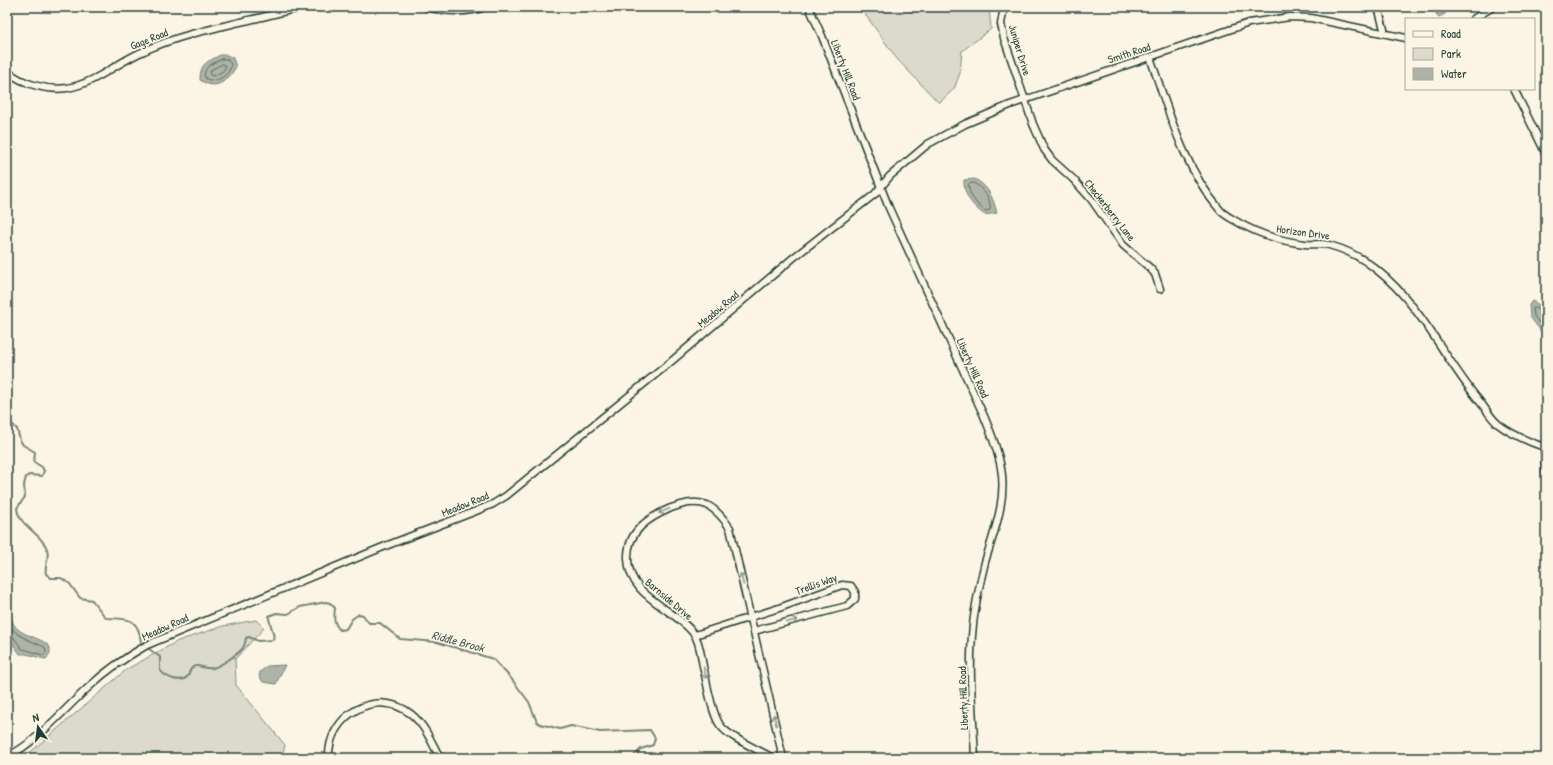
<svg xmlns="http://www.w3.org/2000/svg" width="1553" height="765" viewBox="0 0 1553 765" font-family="'Patrick Hand',sans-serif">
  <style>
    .green { fill: #dcdacc; stroke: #7e8c80 }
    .water { fill: #aeb3a7; stroke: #758479 }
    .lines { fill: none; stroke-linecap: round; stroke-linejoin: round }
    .shore { stroke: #586c62; stroke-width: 1 }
    .stream { stroke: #758479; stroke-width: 2 }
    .minor-casing { stroke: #1f3d34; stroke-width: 9 }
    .minor { stroke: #fcf5e5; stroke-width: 6 }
    .oneway { stroke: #8e998c }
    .labels { text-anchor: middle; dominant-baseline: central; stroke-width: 3.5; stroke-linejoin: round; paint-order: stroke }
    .street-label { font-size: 11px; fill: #1f3d34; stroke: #fcf5e5 }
    .water-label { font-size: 12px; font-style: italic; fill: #435a51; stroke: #fcf5e5 }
  </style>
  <rect width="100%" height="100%" fill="#fcf5e5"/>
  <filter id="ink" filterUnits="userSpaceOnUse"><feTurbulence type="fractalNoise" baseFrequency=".025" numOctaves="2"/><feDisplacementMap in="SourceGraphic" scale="8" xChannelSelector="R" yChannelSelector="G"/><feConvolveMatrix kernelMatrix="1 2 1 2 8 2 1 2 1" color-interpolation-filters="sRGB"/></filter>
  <g filter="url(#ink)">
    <!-- green -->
    <g class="green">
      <path d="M860 7H989L991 29 962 51 960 73 954 89 939 103 897 59Z"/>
      <path d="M256 620 264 628 235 659 236 685 285 745 282 758H19L27 755 127 669 178 641 223 626Z"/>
    </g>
    <!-- water -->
    <g class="water">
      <path d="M1437 7H1447L1445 14 1439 17 1436 14Z"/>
      <path d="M220 55H227L233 58 236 67C227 82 216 91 200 80 200 63 207 62 220 55Z"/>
      <path d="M975 179C989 187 993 198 997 213L985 215C973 207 963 195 964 180Z"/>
      <path d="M1532 301C1547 307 1546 317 1546 331L1543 334 1530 317 1529 305Z"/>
      <path d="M9 604C10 610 11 618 13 623 20 637 41 636 50 647V653L46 659C37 658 29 653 20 654L7 636V605Z"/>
      <path d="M285 665 276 684 263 682 259 676 260 672 267 666Z"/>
    </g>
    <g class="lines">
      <!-- shore -->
      <g class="shore">
        <path d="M222 59H227L231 64C231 75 215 85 205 78 202 67 213 63 222 59Z"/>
        <path d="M223 64 226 66 223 71 214 76 210 75 211 70Z"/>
        <path d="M974 183C983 188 992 200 990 210L986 211C976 205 970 196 968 185L969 184Z"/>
        <path d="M1546 316 1542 315 1536 308H1533L1534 316 1543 328H1546"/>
        <path d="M7 613C8 618 8 623 10 626 18 637 33 642 45 647L46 652 44 655C36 654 30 650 22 649L12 635 7 634"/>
      </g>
      <!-- stream -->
      <path class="stream" d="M7 419 17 429 20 440 23 445 35 452 34 462 42 467 44 471 42 476 29 475 26 477 24 485 25 497 17 508C19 527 41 532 47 549 50 557 44 566 46 574L51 578H61L70 584 80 598 92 600 106 618C126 619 139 616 141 643L160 657V670C166 678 181 684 188 676 193 658 201 670 213 668 220 666 237 655 242 649 245 646 245 642 246 638L249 637 258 641 273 640C276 632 268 624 269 616L276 613 288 614 300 607 326 602 330 603 335 608C334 617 333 623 340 630L346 629 352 619 359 614 363 615 369 623H380L400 639 437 642 493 659 510 677 529 702 537 722 540 724 560 729 571 726 600 732 650 730 655 738 653 745 641 749 632 758"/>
      <defs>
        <g id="minor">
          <path d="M426 7C445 11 465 14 485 7"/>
          <path d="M809 7 822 36 889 208 984 416C991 433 998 450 1001 468 1007 500 994 532 985 562 980 583 975 604 973 625 968 669 973 714 975 758"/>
          <path d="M1004 7 1001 24 1004 38 1033 124 1044 149 1052 160 1073 179 1091 199 1123 245 1150 268 1155 274 1160 289"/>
          <path d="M1378 7 1385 33"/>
          <path d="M1473 19 1493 7"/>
          <path d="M1150 57C1168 109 1183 167 1220 210 1223 214 1229 217 1234 220 1257 234 1279 241 1305 244 1313 245 1321 243 1329 245 1347 250 1363 258 1377 270 1420 304 1443 356 1477 398 1484 406 1490 417 1498 424 1512 435 1527 441 1544 447L1546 446"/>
          <path d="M7 71C23 84 47 91 67 88 97 83 117 62 144 51 177 36 214 28 249 20 268 16 287 10 306 7"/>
          <path d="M1514 89 1546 154"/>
          <path d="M1544 447 1546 475"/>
          <path d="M695 635 779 608 842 585 851 586 855 592V599L847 606 754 631"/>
          <path d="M7 757C40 740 63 710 90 686 107 670 126 657 147 645L388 545 476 511 493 504 506 496 667 365 793 258 875 194 890 176 928 144 965 124 1010 105 1249 23 1290 17 1311 18 1406 38"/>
          <path d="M329 758C327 715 377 687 411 714 425 725 432 743 440 758"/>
          <path d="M773 758C759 750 728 737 720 725 711 712 707 682 703 666 701 657 700 642 694 634 675 608 629 598 628 559 627 531 648 518 671 508 683 504 695 500 707 505 717 510 724 519 730 528L783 758"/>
        </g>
      </defs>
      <!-- minor casing -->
      <use href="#minor" class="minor-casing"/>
      <!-- minor -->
      <use href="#minor" class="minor"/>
    </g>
    <!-- one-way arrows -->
    <defs><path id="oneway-shaft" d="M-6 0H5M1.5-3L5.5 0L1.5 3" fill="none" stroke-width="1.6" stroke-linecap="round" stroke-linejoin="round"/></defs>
    <g class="oneway">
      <use href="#oneway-shaft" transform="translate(664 511) rotate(158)"/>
      <use href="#oneway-shaft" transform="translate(742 579) rotate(-103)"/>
      <use href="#oneway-shaft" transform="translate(792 621) rotate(-15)"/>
      <use href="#oneway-shaft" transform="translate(705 673) rotate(76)"/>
      <use href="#oneway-shaft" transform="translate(775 720) rotate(-103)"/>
    </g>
  </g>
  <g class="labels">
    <!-- street labels -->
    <g class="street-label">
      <text transform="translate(149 39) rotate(-22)">Gage Road</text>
      <text transform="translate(1020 50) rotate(73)">Juniper Drive</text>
      <text transform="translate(1129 53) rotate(-18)">Smith Road</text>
      <text transform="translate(846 70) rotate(69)">Liberty Hill Road</text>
      <text transform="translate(1110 210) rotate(52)">Checkerberry Lane</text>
      <text transform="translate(1303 232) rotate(8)">Horizon Drive</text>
      <text transform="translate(718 309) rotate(-40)">Meadow Road</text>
      <text transform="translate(973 368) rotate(66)">Liberty Hill Road</text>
      <text transform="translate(465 504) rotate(-22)">Meadow Road</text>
      <text transform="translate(816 584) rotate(-20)">Trellis Way</text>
      <text transform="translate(669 599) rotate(40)">Barnside Drive</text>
      <text transform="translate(165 627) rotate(-24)">Meadow Road</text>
      <text transform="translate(963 698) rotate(-92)">Liberty Hill Road</text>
    </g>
    <!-- water labels -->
    <g class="water-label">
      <text transform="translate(458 641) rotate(15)">Riddle Brook</text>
    </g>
  </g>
  <!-- margin -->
  <rect width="1553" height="765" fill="none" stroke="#fcf5e5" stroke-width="24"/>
  <rect x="12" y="12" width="1529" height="741" fill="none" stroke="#1f3d34" stroke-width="1.5" filter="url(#ink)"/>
  <!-- legend -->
  <rect x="1405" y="18" width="130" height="72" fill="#fcf5e5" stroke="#a4ab9e"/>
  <rect x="1413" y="31" width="20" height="6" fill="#fcf5e5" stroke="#a4ab9e"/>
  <text x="1441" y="38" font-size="12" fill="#1f3d34">Road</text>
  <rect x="1413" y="48" width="20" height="12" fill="#dcdacc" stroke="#a4ab9e"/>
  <text x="1441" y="58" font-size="12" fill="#1f3d34">Park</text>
  <rect x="1413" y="68" width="20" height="12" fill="#aeb3a7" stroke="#a4ab9e"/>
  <text x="1441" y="78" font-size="12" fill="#1f3d34">Water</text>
  <!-- north arrow -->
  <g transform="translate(38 727) rotate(346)" stroke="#fcf5e5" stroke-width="3" paint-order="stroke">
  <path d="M0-3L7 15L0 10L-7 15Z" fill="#1f3d34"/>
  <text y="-6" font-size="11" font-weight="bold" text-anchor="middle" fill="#1f3d34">N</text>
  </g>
</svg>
